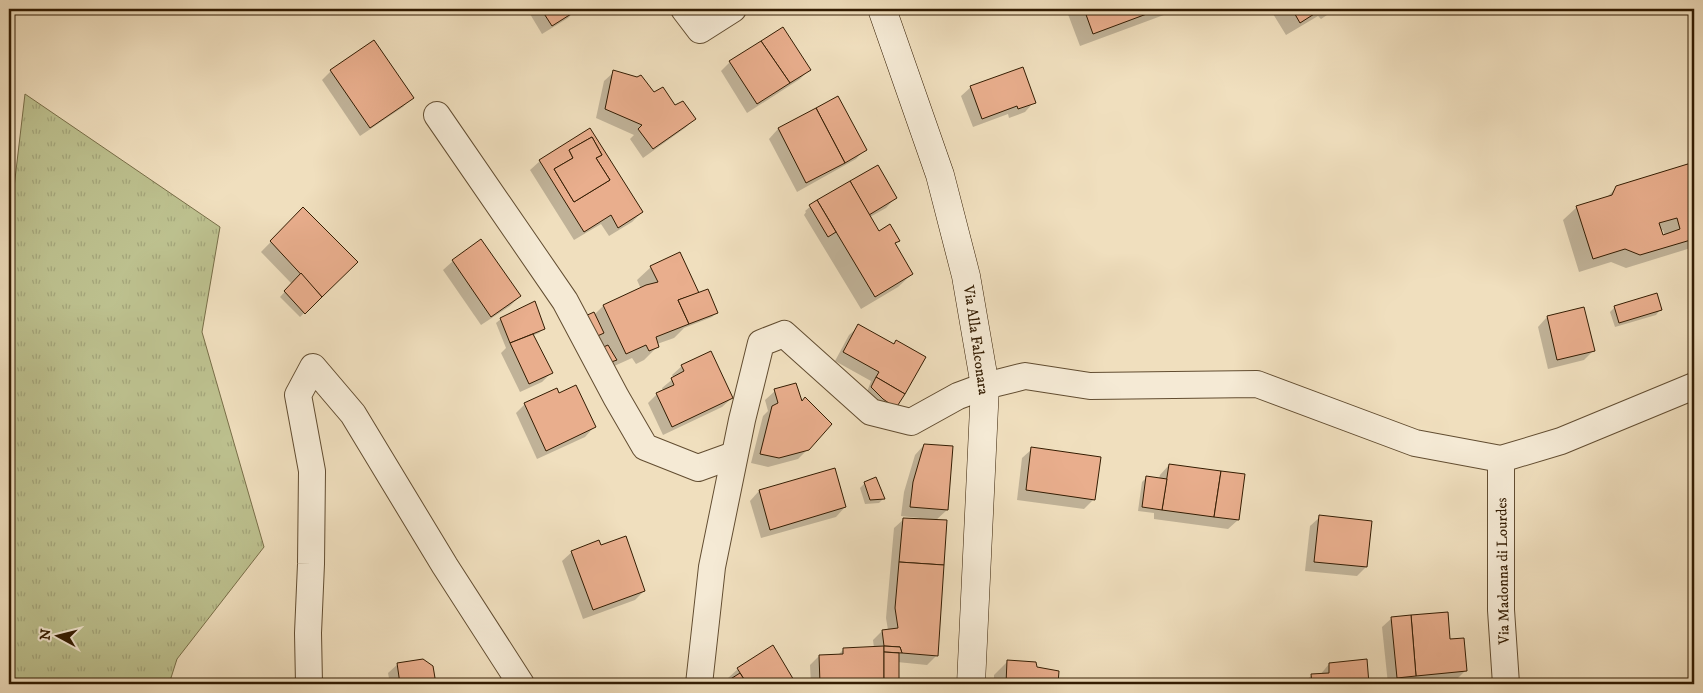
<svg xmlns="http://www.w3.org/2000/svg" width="1703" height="693" viewBox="0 0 1703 693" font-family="'IM FELL DW Pica',serif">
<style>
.grass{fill:url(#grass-tufts);stroke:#786e48}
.shadow{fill:#0003;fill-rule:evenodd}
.building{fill:#e9ae8d;stroke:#331c02;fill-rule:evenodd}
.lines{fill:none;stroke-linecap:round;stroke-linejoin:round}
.street-casing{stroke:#624d31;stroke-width:28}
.secondary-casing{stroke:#331c02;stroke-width:29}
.street{stroke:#f5ead5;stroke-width:26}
.secondary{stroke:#f5ead5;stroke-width:28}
.labels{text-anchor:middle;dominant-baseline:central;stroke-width:5;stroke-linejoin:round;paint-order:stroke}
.street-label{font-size:15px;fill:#331c02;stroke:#f5ead5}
</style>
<defs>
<pattern id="grass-tufts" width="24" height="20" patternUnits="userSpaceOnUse" patternTransform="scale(1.25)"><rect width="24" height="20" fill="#bdc18f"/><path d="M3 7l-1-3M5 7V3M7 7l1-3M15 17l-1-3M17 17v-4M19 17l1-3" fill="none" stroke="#a3a57a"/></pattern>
</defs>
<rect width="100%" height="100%" fill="#f0dfbe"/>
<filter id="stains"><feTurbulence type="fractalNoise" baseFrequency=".004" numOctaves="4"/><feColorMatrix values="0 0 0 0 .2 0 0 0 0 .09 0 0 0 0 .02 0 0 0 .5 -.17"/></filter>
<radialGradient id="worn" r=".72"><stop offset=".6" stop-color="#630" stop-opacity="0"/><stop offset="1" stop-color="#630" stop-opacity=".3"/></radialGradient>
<!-- grass -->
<path class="grass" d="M 25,94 L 220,227 L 202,332 L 264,547 L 177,659 L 169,684 L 9,684 L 9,230 Z"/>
<!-- shadow -->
<g class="shadow">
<path d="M 527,9 L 577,9 L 568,18 L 542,34 Z"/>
<path d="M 1066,9 L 1180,9 L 1080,46 Z"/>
<path d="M 1270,9 L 1336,9 L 1321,19 L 1318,16 L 1286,35 Z"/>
<path d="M 730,62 L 809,70 L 800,79 L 747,113 L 721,71 Z"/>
<path d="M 331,71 L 412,98 L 403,107 L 360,136 L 322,80 Z"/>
<path d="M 614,72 L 653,94 L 694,119 L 685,128 L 643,158 L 630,139 L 634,135 L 596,118 L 604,81 Z"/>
<path d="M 971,87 L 1034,102 L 1025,112 L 1009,118 L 1008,114 L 973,127 L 961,96 Z"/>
<path d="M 837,97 L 865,149 L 856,159 L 797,192 L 769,139 L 778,129 Z"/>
<path d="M 540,161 L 642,212 L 632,222 L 609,236 L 601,224 L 574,240 L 530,170 Z"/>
<path d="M 1691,164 L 1694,166 L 1694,247 L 1626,268 L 1611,262 L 1579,272 L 1563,220 L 1577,207 L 1606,198 L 1617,187 ZM 1663,230 L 1665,236 L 1662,237 L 1660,231 Z"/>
<path d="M 877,167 L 895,198 L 886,208 L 870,217 L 879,233 L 898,241 L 894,244 L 912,274 L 898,287 L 861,309 L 804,215 L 806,212 L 805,211 L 817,201 Z"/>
<path d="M 303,209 L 356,262 L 300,317 L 280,297 L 292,284 L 261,252 Z"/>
<path d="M 453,261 L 520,296 L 510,306 L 481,325 L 443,270 Z"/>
<path d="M 651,267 L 698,294 L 717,312 L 712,317 L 684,328 L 674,338 L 657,344 L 658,346 L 644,360 L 636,364 L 632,358 L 612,367 L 598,337 L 594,315 L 603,306 L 641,289 L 637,280 Z"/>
<path d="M 1615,307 L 1660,310 L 1656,315 L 1615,327 L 1610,312 Z"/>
<path d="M 1547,317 L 1594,350 L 1584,360 L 1548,369 L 1538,327 Z"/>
<path d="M 501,319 L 544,328 L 539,333 L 532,336 L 551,373 L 542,382 L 520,392 L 501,353 L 506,348 L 496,323 Z"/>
<path d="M 859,326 L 893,345 L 891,412 L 867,392 L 871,381 L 835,361 L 849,335 Z"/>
<path d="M 682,366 L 732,398 L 722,407 L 663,435 L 648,403 L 657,394 L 663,391 L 662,388 L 674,378 L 672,375 Z"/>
<path d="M 775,391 L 808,449 L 798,459 L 768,467 L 751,463 L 763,416 L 768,411 L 765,400 Z"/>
<path d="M 558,395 L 594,427 L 585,437 L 537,459 L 516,413 L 525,404 Z"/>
<path d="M 924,445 L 947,510 L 935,521 L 937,655 L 927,665 L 897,662 L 897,684 L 811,684 L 810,665 L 819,656 L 838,655 L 844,649 L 874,648 L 873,640 L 882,631 L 888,630 L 886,618 L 894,528 L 904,519 L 919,520 L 919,518 L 901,516 L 904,492 L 915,455 Z"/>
<path d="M 1032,449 L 1094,499 L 1084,509 L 1017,500 L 1022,458 Z"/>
<path d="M 1169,465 L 1238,520 L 1228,529 L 1154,519 L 1154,513 L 1138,511 L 1142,482 L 1147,477 L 1159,479 L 1160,475 Z"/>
<path d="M 834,469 L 845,507 L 836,517 L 761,538 L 750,501 L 759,491 Z"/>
<path d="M 865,483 L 883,499 L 879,503 L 865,504 L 860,488 Z"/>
<path d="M 1320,517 L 1366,567 L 1357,576 L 1305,571 L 1310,526 Z"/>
<path d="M 601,547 L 644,591 L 635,600 L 583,619 L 562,561 L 572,552 Z"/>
<path d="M 1392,618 L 1449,640 L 1465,671 L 1456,680 L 1412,684 L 1388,684 L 1382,627 Z"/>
<path d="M 1008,661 L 1035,669 L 1058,672 L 1057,684 L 994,684 L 994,675 Z"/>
<path d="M 1366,661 L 1368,684 L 1302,684 L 1311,676 L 1320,675 L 1329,664 Z"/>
<path d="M 398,664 L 432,667 L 434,684 L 390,684 L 388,673 Z"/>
<path d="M 738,669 L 794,682 L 791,684 L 726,684 L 730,680 L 728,678 Z"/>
</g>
<!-- building -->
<g class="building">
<path d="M 541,9 L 579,9 L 552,26 Z"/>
<path d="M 1084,9 L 1160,9 L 1093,34 Z"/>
<path d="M 1292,9 L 1322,9 L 1300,23 Z"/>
<path d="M 783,27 L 811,70 L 790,83 L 761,41 Z"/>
<path d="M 374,40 L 414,98 L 370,128 L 330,70 Z"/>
<path d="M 761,41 L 790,83 L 757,104 L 729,61 Z"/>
<path d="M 1023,67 L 1036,103 L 1018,109 L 1017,106 L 982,119 L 970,86 Z"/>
<path d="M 613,70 L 637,77 L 641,75 L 654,92 L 663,87 L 675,105 L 683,101 L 696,119 L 653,149 L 638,129 L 642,125 L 605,109 Z"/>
<path d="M 838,96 L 867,150 L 845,163 L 816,108 Z"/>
<path d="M 816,108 L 845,163 L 806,183 L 778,128 Z"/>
<path d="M 590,128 L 643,212 L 618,228 L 611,215 L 584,232 L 539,160 ZM 592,137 L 602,155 L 596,158 L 610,180 L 574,202 L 554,169 L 573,158 L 569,150 Z"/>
<path d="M 592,137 L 602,155 L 596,158 L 610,180 L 574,202 L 554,169 L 573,158 L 569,150 Z"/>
<path d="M 1691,163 L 1694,165 L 1694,239 L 1640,255 L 1625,249 L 1593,259 L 1576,206 L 1612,195 L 1616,186 ZM 1677,218 L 1680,229 L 1663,235 L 1659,223 Z"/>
<path d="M 878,165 L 897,198 L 869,215 L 850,181 Z"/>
<path d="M 850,181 L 879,231 L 890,224 L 900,241 L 895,243 L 913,274 L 875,297 L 817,200 Z"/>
<path d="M 817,200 L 836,232 L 828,237 L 809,205 Z"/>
<path d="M 303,207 L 358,262 L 322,297 L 270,241 Z"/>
<path d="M 481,239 L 521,296 L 491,317 L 452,260 Z"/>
<path d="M 680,252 L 699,293 L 678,300 L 689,324 L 656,337 L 659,347 L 649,351 L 646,345 L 626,354 L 603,305 L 646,285 L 658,282 L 650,266 Z"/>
<path d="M 301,273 L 322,297 L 305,314 L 284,291 Z"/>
<path d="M 708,289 L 718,313 L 689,324 L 678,300 Z"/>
<path d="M 1657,293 L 1662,310 L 1619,323 L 1614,306 Z"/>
<path d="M 535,301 L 545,329 L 510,343 L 500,318 Z"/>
<path d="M 1584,307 L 1595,351 L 1557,360 L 1547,316 Z"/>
<path d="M 594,312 L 604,333 L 591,339 L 581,318 Z"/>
<path d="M 858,324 L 894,344 L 896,340 L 926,357 L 905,394 L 876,377 L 879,372 L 843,352 Z"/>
<path d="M 533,334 L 553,373 L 529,384 L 510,343 Z"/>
<path d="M 608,345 L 617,360 L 600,366 L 592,352 Z"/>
<path d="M 711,351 L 733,398 L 672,427 L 656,393 L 674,385 L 671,378 L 684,371 L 681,365 Z"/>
<path d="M 876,377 L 905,394 L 896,408 L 883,399 L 871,387 Z"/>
<path d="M 796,383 L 802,401 L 805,397 L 832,424 L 809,450 L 779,458 L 760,454 L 772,406 L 778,403 L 774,389 Z"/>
<path d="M 576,385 L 596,427 L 546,451 L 524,403 L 557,388 L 559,393 Z"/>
<path d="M 924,444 L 953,446 L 948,510 L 910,507 L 913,482 Z"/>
<path d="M 1031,447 L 1101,457 L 1095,500 L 1026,490 Z"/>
<path d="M 1169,464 L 1221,471 L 1214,517 L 1162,510 Z"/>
<path d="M 835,468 L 846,507 L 770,530 L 759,490 Z"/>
<path d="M 1221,471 L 1245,474 L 1239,520 L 1214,517 Z"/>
<path d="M 1146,476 L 1167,479 L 1162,510 L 1142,507 Z"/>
<path d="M 876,477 L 885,499 L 870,500 L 864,482 Z"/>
<path d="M 1319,515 L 1372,521 L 1367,567 L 1314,562 Z"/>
<path d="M 903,518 L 947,520 L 944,565 L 899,562 Z"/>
<path d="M 626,536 L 645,591 L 593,610 L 571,551 L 599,540 L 601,545 Z"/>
<path d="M 899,562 L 944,565 L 938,656 L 902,653 L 900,647 L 884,646 L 882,630 L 898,628 L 895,608 Z"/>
<path d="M 1448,612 L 1450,639 L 1464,638 L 1467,671 L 1416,676 L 1411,615 Z"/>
<path d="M 1411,615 L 1416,676 L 1397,678 L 1391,617 Z"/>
<path d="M 773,645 L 795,682 L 791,684 L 747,684 L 737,668 Z"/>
<path d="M 884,646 L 884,684 L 820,684 L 819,655 L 843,654 L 843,648 Z"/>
<path d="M 884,646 L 900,647 L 902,653 L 884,652 Z"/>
<path d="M 884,652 L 899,653 L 899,684 L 884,684 Z"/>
<path d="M 423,659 L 433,666 L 436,684 L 400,684 L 397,663 Z"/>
<path d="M 1367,659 L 1369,684 L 1312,684 L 1311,674 L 1329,673 L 1329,663 Z"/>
<path d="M 1007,660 L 1036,662 L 1037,667 L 1059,671 L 1058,684 L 1006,684 Z"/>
<path d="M 740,673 L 747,684 L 731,684 L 729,680 Z"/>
</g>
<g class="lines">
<defs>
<g id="street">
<path d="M 684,9 L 700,30 L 733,9"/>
<path d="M 437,115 L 565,301 L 616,397 L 645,447 L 698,468 L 734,455"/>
<path d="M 1501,459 L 1501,610 L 1506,684"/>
<path d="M 309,684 L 308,633 L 311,564 L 312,471 L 298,395 L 313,367 L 353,414 L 445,566 L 521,684"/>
<path d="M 699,684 L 712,567 L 742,420 L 761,343 L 784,334 L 871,412 L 911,422 L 958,396 L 985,386 L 1025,376 L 1090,386 L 1257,384 L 1415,443 L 1501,459 L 1561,441 L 1694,386"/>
</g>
<path id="secondary" d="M 882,9 L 940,175 L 966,276 L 985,386 L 971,684"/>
</defs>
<!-- street casing -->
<use href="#street" class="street-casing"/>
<!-- secondary casing -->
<use href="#secondary" class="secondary-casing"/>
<!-- street -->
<use href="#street" class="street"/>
<!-- secondary -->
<use href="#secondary" class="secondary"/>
</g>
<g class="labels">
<!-- street labels -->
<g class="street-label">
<text transform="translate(976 340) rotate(82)">Via Alla Falconara</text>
<text transform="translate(1503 571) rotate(-91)">Via Madonna di Lourdes</text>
</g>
</g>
<!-- margin -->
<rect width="1703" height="693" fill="none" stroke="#f0dfbe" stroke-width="30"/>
<rect x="10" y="10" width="1683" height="673" fill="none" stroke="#331c02" stroke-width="2.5"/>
<rect x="15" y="15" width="1673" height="663" fill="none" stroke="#331c02"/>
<!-- north arrow -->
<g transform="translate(58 636) rotate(277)" stroke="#f5ead5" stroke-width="4" paint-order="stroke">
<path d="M0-4L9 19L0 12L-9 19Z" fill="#331c02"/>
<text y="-8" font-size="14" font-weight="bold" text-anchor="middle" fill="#331c02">N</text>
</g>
<rect width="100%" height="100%" filter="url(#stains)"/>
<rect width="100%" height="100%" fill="url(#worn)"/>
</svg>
